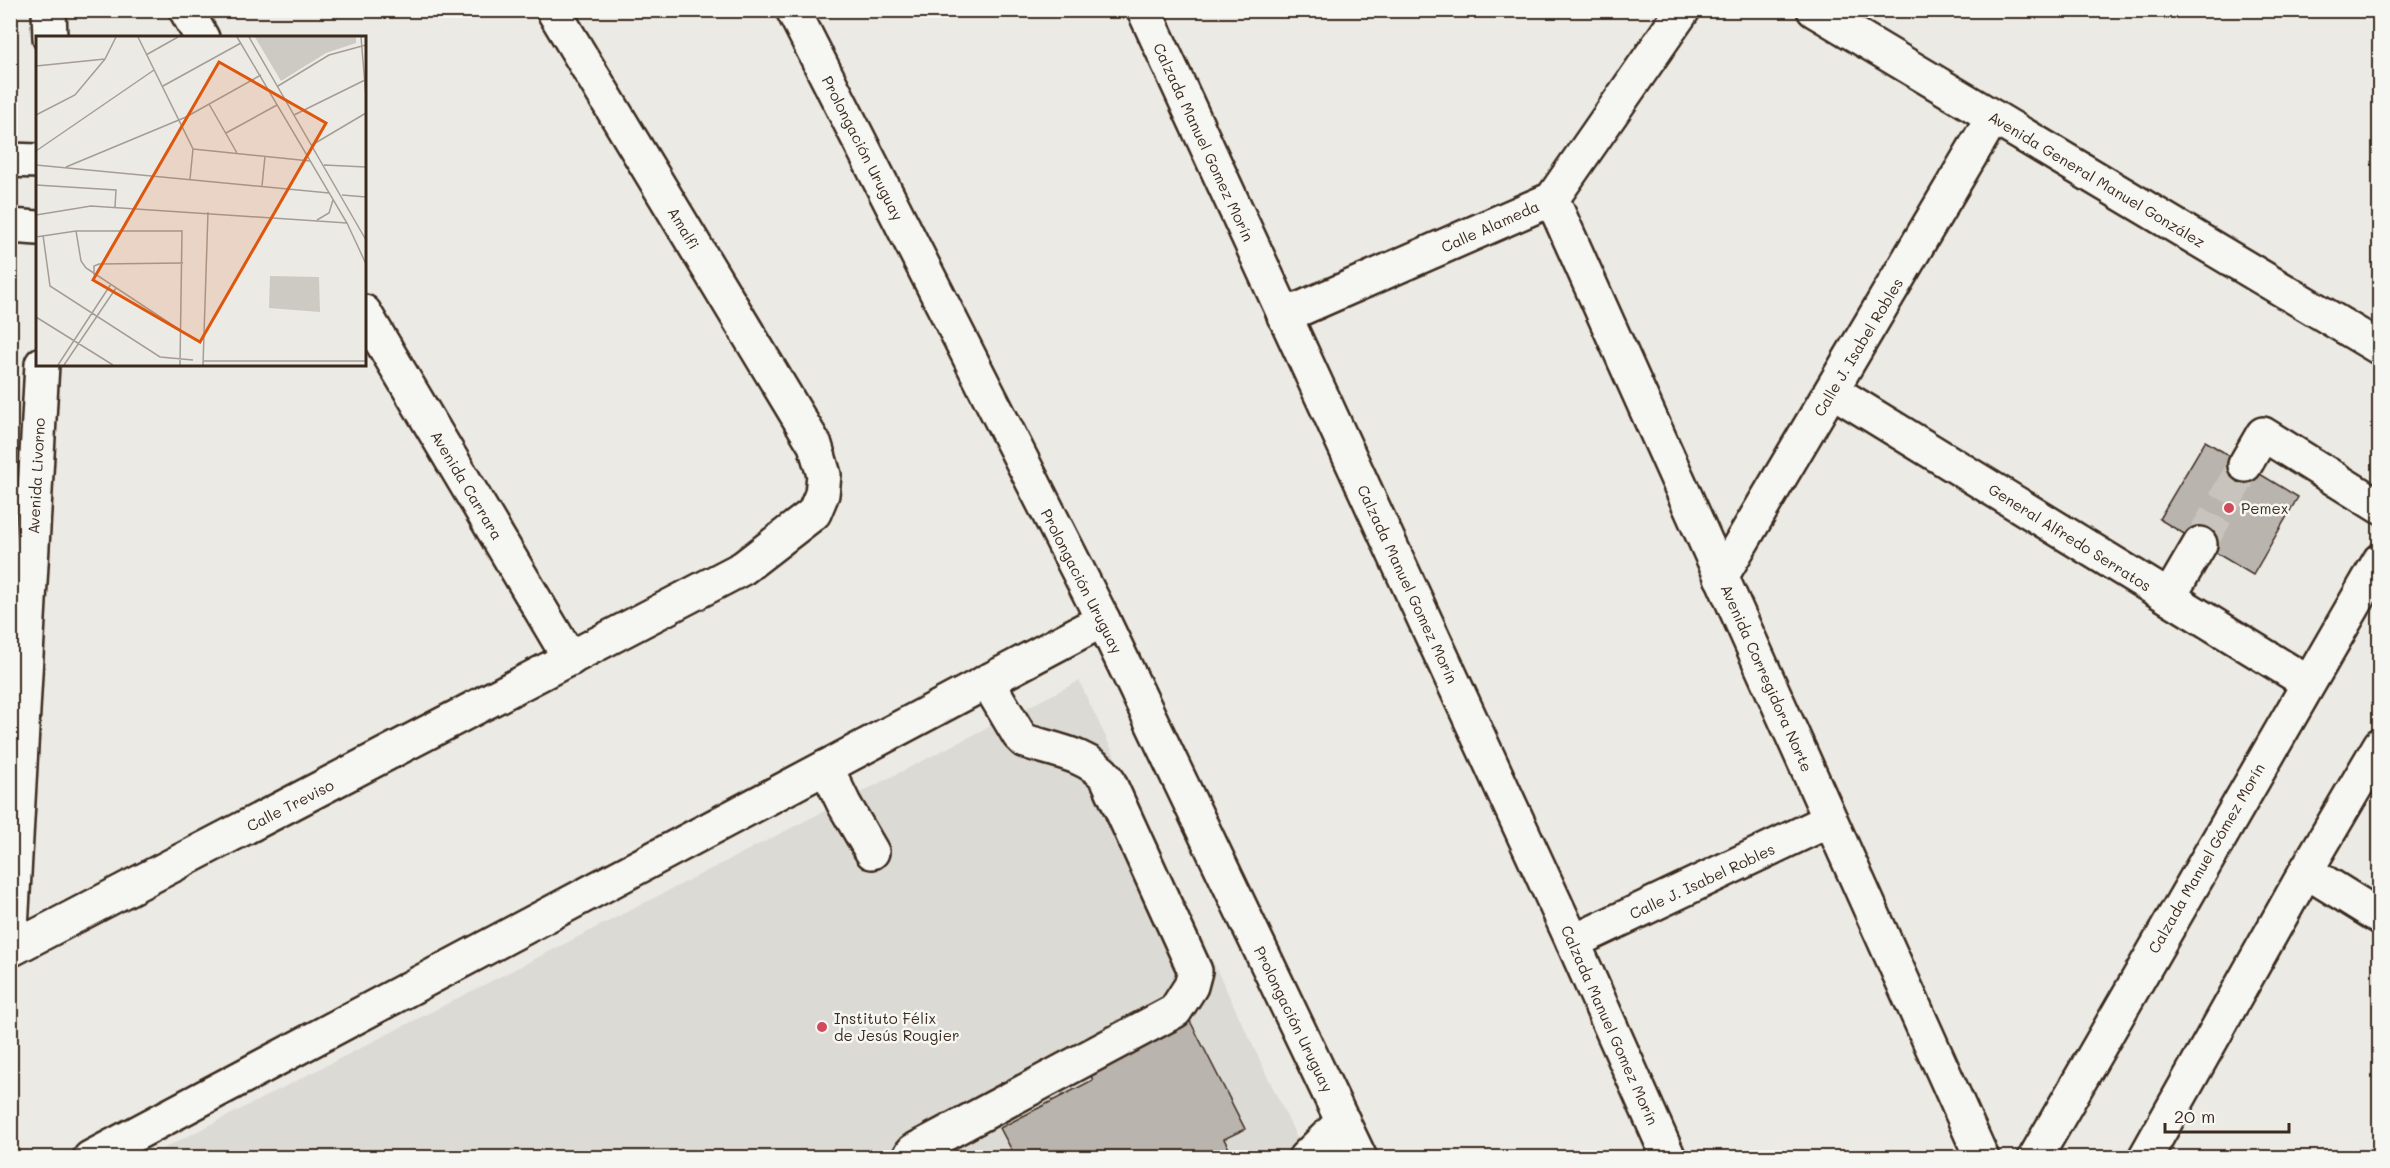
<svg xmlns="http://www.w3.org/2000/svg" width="2390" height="1168" viewBox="0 0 2390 1168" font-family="Mali,sans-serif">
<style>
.built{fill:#dcdad4}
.building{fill:#bab4ae;stroke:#3b2a1e;stroke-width:1.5}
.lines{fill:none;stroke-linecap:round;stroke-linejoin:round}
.minor-tunnel{stroke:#c8c4bd;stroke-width:33;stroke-dasharray:33 16;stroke-linecap:butt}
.minor-casing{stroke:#3b2a1e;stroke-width:38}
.major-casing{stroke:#3b2a1e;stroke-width:38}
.minor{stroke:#f6f6f2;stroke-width:33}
.major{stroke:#f6f6f2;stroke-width:33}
.poi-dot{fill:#d1495b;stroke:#f6f6f2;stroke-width:2}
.labels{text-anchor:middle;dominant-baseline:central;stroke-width:5;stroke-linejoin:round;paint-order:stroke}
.street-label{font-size:15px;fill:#3b2a1e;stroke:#f6f6f2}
.poi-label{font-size:15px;fill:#3b2a1e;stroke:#f6f6f2;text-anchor:start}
.inset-road{fill:none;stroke:#a59d95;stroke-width:1.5}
.view{fill:#df570d;fill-opacity:0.15;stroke:#df570d;stroke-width:3}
.inset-edge{fill:none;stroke:#3b2a1e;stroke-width:3}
</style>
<rect width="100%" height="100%" fill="#ebeae5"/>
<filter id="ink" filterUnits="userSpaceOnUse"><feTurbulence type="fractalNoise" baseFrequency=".0167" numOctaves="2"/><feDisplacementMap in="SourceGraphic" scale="12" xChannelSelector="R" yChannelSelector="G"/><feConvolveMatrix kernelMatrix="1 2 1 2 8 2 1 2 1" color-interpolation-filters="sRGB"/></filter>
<g filter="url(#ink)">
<!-- built -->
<path class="built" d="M 1079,681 L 1306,1157 L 145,1158 Z"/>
<!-- building -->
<g class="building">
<path d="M 2205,441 L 2298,497 L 2253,575 L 2159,519 Z"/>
<path d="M 1187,1015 L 1245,1129 L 1224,1139 L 1234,1158 L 1016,1158 L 1000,1128 L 1093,1080 L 1086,1067 Z"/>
</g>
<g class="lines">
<!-- minor-tunnel -->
<path class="minor-tunnel" d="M 2200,544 L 2245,465"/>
<defs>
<g id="minor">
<path d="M 49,10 L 50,38"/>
<path d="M 186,10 L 202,38"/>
<path d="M 793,10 L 1103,620 L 1360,1158"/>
<path d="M 1144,10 L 1573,942 L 1669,1158"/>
<path d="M 1814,10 L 2380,348"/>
<path d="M 10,160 L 38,161"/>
<path d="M 1552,199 L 1982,1158"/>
<path d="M 10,226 L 38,228"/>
<path d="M 364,312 L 570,659"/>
<path d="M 1284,316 L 1552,199 L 1683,10"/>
<path d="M 1833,391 L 2307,682"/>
<path d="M 2245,465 L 2263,434 L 2380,507"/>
<path d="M 1721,577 L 1993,117"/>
<path d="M 2169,597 L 2200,544"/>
<path d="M 826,767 L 844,804 L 872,852"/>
<path d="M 2306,871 L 2380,917"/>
<path d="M 1573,942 L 1830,820"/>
<path d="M 10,947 L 42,364"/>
<path d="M 10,950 L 743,568 L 814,513 L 822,494 L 824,475 L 815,445 L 553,10"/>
<path d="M 90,1158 L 1103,620"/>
<path d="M 909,1158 L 913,1151 L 1175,1011 L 1191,986 L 1195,971 L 1107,778 C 1089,755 1053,750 1025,741 L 1019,735 L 987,681"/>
<path d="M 1305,1158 L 1343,1121"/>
</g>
<g id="major">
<path d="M 2035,1158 L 2380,560"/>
<path d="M 2145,1158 L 2306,871 L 2380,745"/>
</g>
</defs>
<!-- minor casing -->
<use href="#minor" class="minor-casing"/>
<!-- major casing -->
<use href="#major" class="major-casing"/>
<!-- minor -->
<use href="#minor" class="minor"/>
<!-- major -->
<use href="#major" class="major"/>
</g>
</g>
<!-- markers -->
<g class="poi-dot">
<circle cx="2229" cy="508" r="6"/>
<circle cx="822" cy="1027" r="6"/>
</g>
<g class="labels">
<!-- street labels -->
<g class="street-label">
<text transform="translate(1204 142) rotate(65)">Calzada Manuel Gomez Morín</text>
<text transform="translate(863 148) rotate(63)">Prolongación Uruguay</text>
<text transform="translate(2097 179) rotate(31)">Avenida General Manuel González</text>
<text transform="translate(1490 226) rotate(-24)">Calle Alameda</text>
<text transform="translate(684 228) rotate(59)">Amalfi</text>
<text transform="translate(1858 347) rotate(-59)">Calle J. Isabel Robles</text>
<text transform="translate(36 476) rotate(-87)">Avenida Livorno</text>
<text transform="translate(467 485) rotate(59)">Avenida Carrara</text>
<text transform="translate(2070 537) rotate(32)">General Alfredo Serratos</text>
<text transform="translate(1082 581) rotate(63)">Prolongación Uruguay</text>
<text transform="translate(1408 584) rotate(65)">Calzada Manuel Gomez Morín</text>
<text transform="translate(1767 678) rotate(66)">Avenida Corregidora Norte</text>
<text transform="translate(290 805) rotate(-27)">Calle Treviso</text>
<text transform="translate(2206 858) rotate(-60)">Calzada Manuel Gómez Morín</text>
<text transform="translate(1702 881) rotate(-25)">Calle J. Isabel Robles</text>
<text transform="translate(1294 1019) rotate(64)">Prolongación Uruguay</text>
<text transform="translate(1610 1025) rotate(66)">Calzada Manuel Gomez Morín</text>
</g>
<!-- poi labels -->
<g class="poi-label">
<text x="2241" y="508">Pemex</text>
<text x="834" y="1018">Instituto Félix<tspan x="834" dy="17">de Jesús Rougier</tspan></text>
</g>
</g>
<!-- overview -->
<g transform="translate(36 36)">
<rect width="330" height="330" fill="#ebeae5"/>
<path d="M 219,1 L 320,1 L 320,7 L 290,17 L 245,45 ZM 234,240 L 283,241 L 284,276 L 233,272 Z" fill="#cdcac4"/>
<path class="inset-road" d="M 102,1 L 157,113 L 154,143M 201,1 L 311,187 L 330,228M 213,1 L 330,204M 325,1 L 330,61M 110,19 L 142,1M 0,30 L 69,23M 127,50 L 205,7M 242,50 L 293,19 L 330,9M 173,68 L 201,117M 0,79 L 39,59 L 69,23 L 80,1M 258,79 L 329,44M 190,97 L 241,69M 276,109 L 330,77M 157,113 L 274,125M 0,115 L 118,34M 0,129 L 293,157M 288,129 L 330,131M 30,131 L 150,81 L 225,39M 0,149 L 80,154 L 79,171M 226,150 L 229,120M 306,159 L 330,161M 0,179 L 55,170 L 311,187M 281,184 L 293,177 L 297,164M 40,195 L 45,225 L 50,232 L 144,294M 7,199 L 14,250 L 124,321 L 157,324M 0,201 L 40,195 L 146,195 L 144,329M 58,239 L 58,230 L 63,228 L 147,227M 0,281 L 77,329M 167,325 L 330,325M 22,329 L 75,248M 28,329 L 80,252M 167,329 L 172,176"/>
<path class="view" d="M 183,26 L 290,87 L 164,306 L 57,244 Z"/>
<rect width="330" height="330" class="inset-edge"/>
</g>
<!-- margin -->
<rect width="2390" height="1168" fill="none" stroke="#f6f6f2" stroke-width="36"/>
<rect x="18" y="18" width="2354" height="1132" fill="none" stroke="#3b2a1e" stroke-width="2" filter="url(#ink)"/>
<!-- scale -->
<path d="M2165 1123v9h124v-9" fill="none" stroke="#3b2a1e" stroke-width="3"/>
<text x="2174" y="1123" font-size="18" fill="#3b2a1e" stroke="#f6f6f2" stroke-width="4.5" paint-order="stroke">20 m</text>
</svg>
